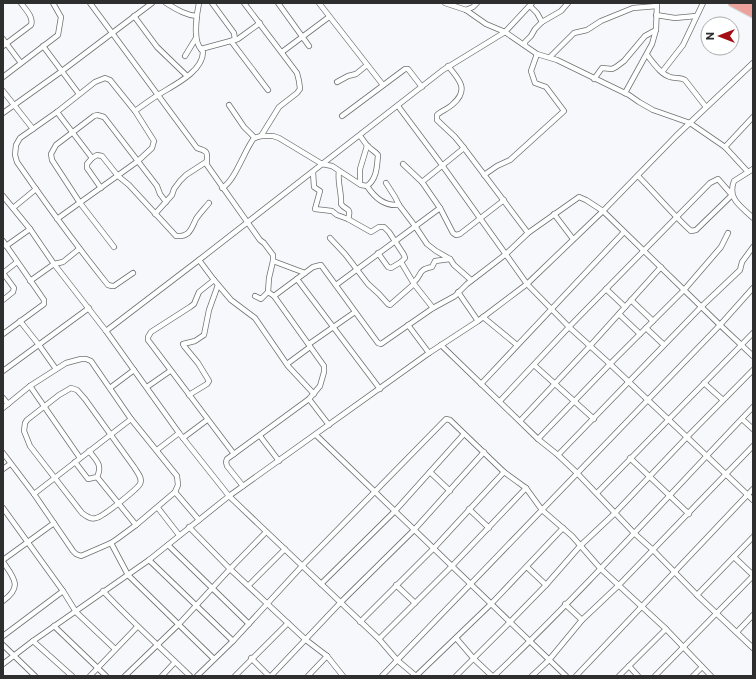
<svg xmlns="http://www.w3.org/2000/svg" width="756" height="679" viewBox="0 0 756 679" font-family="Commissioner,sans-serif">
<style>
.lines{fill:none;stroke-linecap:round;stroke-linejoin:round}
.minor-casing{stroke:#707173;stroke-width:6}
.highway-casing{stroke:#d5d5d5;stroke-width:9}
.minor{stroke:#fff;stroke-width:4.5}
.highway{stroke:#eda19d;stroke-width:7}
</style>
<rect width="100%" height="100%" fill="#f7f8fb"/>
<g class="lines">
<defs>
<g id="minor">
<path d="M 90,3 L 197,148 C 211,152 206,154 207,165 L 260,240 L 264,243 L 273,255 L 273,261 L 269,278 L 268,292"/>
<path d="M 166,3 C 176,9 185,15 197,16"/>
<path d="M 212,3 L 234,33 L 235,40"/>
<path d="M 278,3 L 309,46"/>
<path d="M 319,3 L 383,85"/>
<path d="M 445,3 L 466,10 L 486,24 L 505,32 L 537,54 L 557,60 L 629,95 L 639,102 L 653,110 L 690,123 L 725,147 L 748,172"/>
<path d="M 530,6 L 537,13 L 542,22"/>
<path d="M 466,10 L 473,7 L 477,3"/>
<path d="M 656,15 L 675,18 L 696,16"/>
<path d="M 134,16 L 157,47 L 187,76"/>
<path d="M 3,39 L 21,63"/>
<path d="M 231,41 L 268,90"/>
<path d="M 525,45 L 525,42 L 531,36 L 535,29 L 542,22 L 561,11 L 568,3"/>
<path d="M 3,46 L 31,25 C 34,17 25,9 21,3"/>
<path d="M 43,46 L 79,94"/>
<path d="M 201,49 L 238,39 L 260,23"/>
<path d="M 282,52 L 329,17"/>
<path d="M 647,55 C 653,62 660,74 670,77 C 675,79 680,77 685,80 L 706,107"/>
<path d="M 185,56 L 196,38"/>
<path d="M 550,57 L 574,33 L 587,30 L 601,21 L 633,8 L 657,6"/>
<path d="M 448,66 C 460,80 469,90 453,104 C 448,109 441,111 437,115 L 437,120 L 455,137 L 464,148 L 528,233"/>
<path d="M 662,72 L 683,45 L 703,3"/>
<path d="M 3,77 L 58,35 L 61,17 L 53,3"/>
<path d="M 594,79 L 602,68 L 612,69 L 616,67 L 624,61 L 645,36 L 656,30"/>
<path d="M 337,82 L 348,76 L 356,74 L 367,65"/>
<path d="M 3,91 L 33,129"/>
<path d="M 625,93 L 652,44 L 656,30 L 657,4"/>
<path d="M 229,105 L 244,127 L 255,138"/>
<path d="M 398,106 L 442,165 L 527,284 L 569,327 L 610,364 L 753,500"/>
<path d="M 135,111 C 142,106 150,100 158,95 C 172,86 203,72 203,52 C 201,49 199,47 198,44 C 194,34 197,13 199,3"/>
<path d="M 57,112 L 92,158 L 97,155 L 102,156 L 118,176 L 129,185 L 176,236 C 190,237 191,229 196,219 C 200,213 205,208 209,203"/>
<path d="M 3,113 L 62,71 L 152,3"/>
<path d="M 342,116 L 405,69 L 408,69 L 422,87"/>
<path d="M 261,136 L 273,136 L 279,138 L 322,164 L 332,166 L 361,185 L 367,186 C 377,179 377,166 378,155 C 375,151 371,150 368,146 C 365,144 363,139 360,136"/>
<path d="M 725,147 L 753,117"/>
<path d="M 464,148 L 422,182 L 440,208 L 453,233 L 456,235 L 460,234 L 504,200"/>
<path d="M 92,158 L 87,164 L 87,168 L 101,188"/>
<path d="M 403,164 L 422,182"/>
<path d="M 753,169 L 734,181 C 727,199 741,206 753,218"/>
<path d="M 339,171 C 337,182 342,193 341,204 C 346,211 352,207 348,219"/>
<path d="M 313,172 L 314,187 L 320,191 L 315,209 L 332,211 L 337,215 L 348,219 L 371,232 L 379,227 L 384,227 L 389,232 L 404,255 L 405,258 L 401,262"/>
<path d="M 484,175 L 497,166 L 510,160 L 564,111 L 546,87 L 535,83 L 531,71 L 537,54"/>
<path d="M 638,176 C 656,194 672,214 691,231 L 696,230 L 732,195"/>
<path d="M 386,183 L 395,197 L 399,205 L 415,226 L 427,244 L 436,251 L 450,259 L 454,265 L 471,280"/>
<path d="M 360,184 L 360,169 L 367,146"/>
<path d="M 367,186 C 375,198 384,206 399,205"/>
<path d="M 222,188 C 235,181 244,151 254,138 L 261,136 L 279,107 L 297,93 L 300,89 L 299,81 L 297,73 L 244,3"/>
<path d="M 3,196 L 30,229 L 54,264 L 106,331 L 179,433 L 229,496 L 379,639 L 397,660 L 416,676"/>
<path d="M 13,208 L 36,189"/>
<path d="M 155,214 L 172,195 L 174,189 L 180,181 L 186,175 L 206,162"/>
<path d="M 554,214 L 573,239"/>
<path d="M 57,219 L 138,161 L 152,148 L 154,141 L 135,111 L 110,80 L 105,78 L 95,82 L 57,112 L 20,138 L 16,145 L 15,155 L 17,162 C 46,204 76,245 108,285 L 112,286 L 114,286 L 133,273"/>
<path d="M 330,238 L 345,254 L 368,284 L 379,294 L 388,304 L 390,305 L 414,284"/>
<path d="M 3,241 L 44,300 L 44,304 L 3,334"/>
<path d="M 6,246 L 30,229"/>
<path d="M 114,247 L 80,203 L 52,160 L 51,154 L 56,145 L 94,116 L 97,115 L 104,117 L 157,186 L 160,194 L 166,202"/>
<path d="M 378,253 L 388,267 L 391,268 L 401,262 L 414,284 L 433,308"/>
<path d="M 199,260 L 214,280 L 231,300 L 255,318 L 288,366 L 314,394"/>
<path d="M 273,261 L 305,273"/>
<path d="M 297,279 L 380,389"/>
<path d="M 214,280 L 199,292 L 194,304 L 190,307 L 151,332 L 148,337 L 148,340 L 234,454"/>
<path d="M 30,281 L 54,264 L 63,262 L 79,249"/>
<path d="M 414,282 C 423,274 417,270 432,267 L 435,261 L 450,259"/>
<path d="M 336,285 L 440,208"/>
<path d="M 606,289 L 625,307"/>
<path d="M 458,292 L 478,321"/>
<path d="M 274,296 L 313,267 L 321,265 L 378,343 L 381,344 L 433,308 L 455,296 L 467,284 L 506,254 L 528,233 L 579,197 L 586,200 L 603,211 L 720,325 L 753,356"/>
<path d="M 3,300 L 13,292 L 14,288 L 3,273 L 17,262"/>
<path d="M 631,300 L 653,321"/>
<path d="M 619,314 L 640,334"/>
<path d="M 483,317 L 517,345"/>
<path d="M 20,321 L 39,345 L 56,369"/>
<path d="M 408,325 L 429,353"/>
<path d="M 646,328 L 664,345"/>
<path d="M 106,331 L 199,260 L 443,70 L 505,32 L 532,3"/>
<path d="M 309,344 L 355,312"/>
<path d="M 441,345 L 538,439 L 558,455 L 577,473 L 634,533 L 653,550 L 697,595 L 753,648"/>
<path d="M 287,364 L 310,347"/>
<path d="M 534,365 L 594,419"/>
<path d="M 3,371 L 89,308"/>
<path d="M 704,383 L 723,400"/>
<path d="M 481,384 L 624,232"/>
<path d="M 30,386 L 80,458"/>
<path d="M 147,387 L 170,371"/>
<path d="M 71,388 L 77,390 L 85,399 L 134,467 C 137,472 143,478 140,484 C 137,489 103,517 96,518 C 91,520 86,516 82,513 L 30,446 L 24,431 L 25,423 L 27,420 L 59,395 Z"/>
<path d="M 110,388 L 134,370"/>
<path d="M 189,395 L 207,384 L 209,381 L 198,363 L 184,346 L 183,344 L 195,341 L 204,335 L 209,310 L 218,285"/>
<path d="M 3,398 L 8,404"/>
<path d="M 309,399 L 329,425"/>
<path d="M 500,401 L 569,327 L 710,183 L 718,179 L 732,195"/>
<path d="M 3,408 L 30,386 L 66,363 L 81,359 L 86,359 L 91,361 L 131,419 L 177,476 L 178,485 L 175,492 L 136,525 L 117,539 L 111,543 L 81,556 L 76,554 L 73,551 L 34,494 L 3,453"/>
<path d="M 742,419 L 753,429"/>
<path d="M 520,421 L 590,346 L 661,267"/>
<path d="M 316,435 L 566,676"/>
<path d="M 260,436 L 279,461"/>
<path d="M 183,438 L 207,420"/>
<path d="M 538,439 L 610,364 L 684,290 L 721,247 L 728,233"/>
<path d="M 157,450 L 179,433"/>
<path d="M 558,455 L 701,307 L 740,270 L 742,262 L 753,247"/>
<path d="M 630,458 L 689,514"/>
<path d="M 75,462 L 88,479 L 97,477 C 103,465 96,460 89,451"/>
<path d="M 3,469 L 10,464"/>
<path d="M 430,472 L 450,491"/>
<path d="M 97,477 L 136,525"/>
<path d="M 243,486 L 227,466 L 226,462 L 227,459 L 309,399 L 320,386 L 324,372 L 324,366 L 274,296 L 268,292 L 261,299 L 255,296"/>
<path d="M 175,492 L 199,520"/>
<path d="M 597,493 L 753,333"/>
<path d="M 34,494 L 131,419"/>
<path d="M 3,508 L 63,591 L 76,612 L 115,649"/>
<path d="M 158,508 L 179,535"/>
<path d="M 469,509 L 489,528"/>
<path d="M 189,527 L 230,569 L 306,640 L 327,656 L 343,676"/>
<path d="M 111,543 L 128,575 L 214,659"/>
<path d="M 168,545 L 249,624"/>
<path d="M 734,557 L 753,575"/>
<path d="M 3,560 L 54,523"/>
<path d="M 149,560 L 233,641"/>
<path d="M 3,562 C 14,578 23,587 3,601"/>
<path d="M 527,567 L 546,585"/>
<path d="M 321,584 L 395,511 L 464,434"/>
<path d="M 249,585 L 285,549"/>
<path d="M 396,585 L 415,603"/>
<path d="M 103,591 C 131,621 161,648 190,676"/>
<path d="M 697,595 L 753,537"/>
<path d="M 565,604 L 582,620"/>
<path d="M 360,622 L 434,548 L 504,472"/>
<path d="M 54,626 L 106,676"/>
<path d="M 737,632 L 753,615"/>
<path d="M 3,636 L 63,591"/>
<path d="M 456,638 L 474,659 L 492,676"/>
<path d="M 379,639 L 452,566 L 526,488"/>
<path d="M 33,641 L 72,676"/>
<path d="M 3,645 L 35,676"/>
<path d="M 251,658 L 269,676"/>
<path d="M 3,664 L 33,641 L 149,560 L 229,496 L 429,353 L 478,321 L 527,284 L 603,211 L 676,136 L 753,63"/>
<path d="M 629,666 L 638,676"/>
<path d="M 90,676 L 137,627"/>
<path d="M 125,676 L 179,624 L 230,569 L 266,532"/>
<path d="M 162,676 L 175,662"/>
<path d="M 197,676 L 233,641 L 302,566 L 446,419 L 450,420 L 504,472 L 526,488 L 542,510 L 572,536 L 600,568 L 666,629 L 711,676"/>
<path d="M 235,676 L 288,623"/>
<path d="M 271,676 L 340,603 L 414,530 L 484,452"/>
<path d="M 308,676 L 327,656"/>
<path d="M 382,676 L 720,325 L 753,288"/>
<path d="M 416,676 L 491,604 L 563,528"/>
<path d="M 456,676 L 510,622 L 546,585 L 580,546 L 614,514 L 687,437 L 753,370"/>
<path d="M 494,676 C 584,590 667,497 753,407"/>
<path d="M 532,676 L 549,660 L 582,620 L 619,585 L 753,446"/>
<path d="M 576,676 L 753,489"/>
<path d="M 619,676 L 666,629"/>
<path d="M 655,676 L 753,576"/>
<path d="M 693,676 L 702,667"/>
</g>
<g id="highway">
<path d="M 732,3 L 753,14"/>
<path d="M 743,3 L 753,8"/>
</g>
</defs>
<!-- minor casing -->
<use href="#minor" class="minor-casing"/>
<!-- highway casing -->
<use href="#highway" class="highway-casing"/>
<!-- minor -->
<use href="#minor" class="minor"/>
<!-- highway -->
<use href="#highway" class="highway"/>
</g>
<!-- border -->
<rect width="756" height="679" fill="none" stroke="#2e2e2f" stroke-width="8"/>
<!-- north arrow -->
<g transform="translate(720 36) rotate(270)"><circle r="19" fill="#ffffff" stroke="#ababac"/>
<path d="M0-3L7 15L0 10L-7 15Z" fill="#a40d12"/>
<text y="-6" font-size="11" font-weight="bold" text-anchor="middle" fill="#2e2e2f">N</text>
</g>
</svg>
